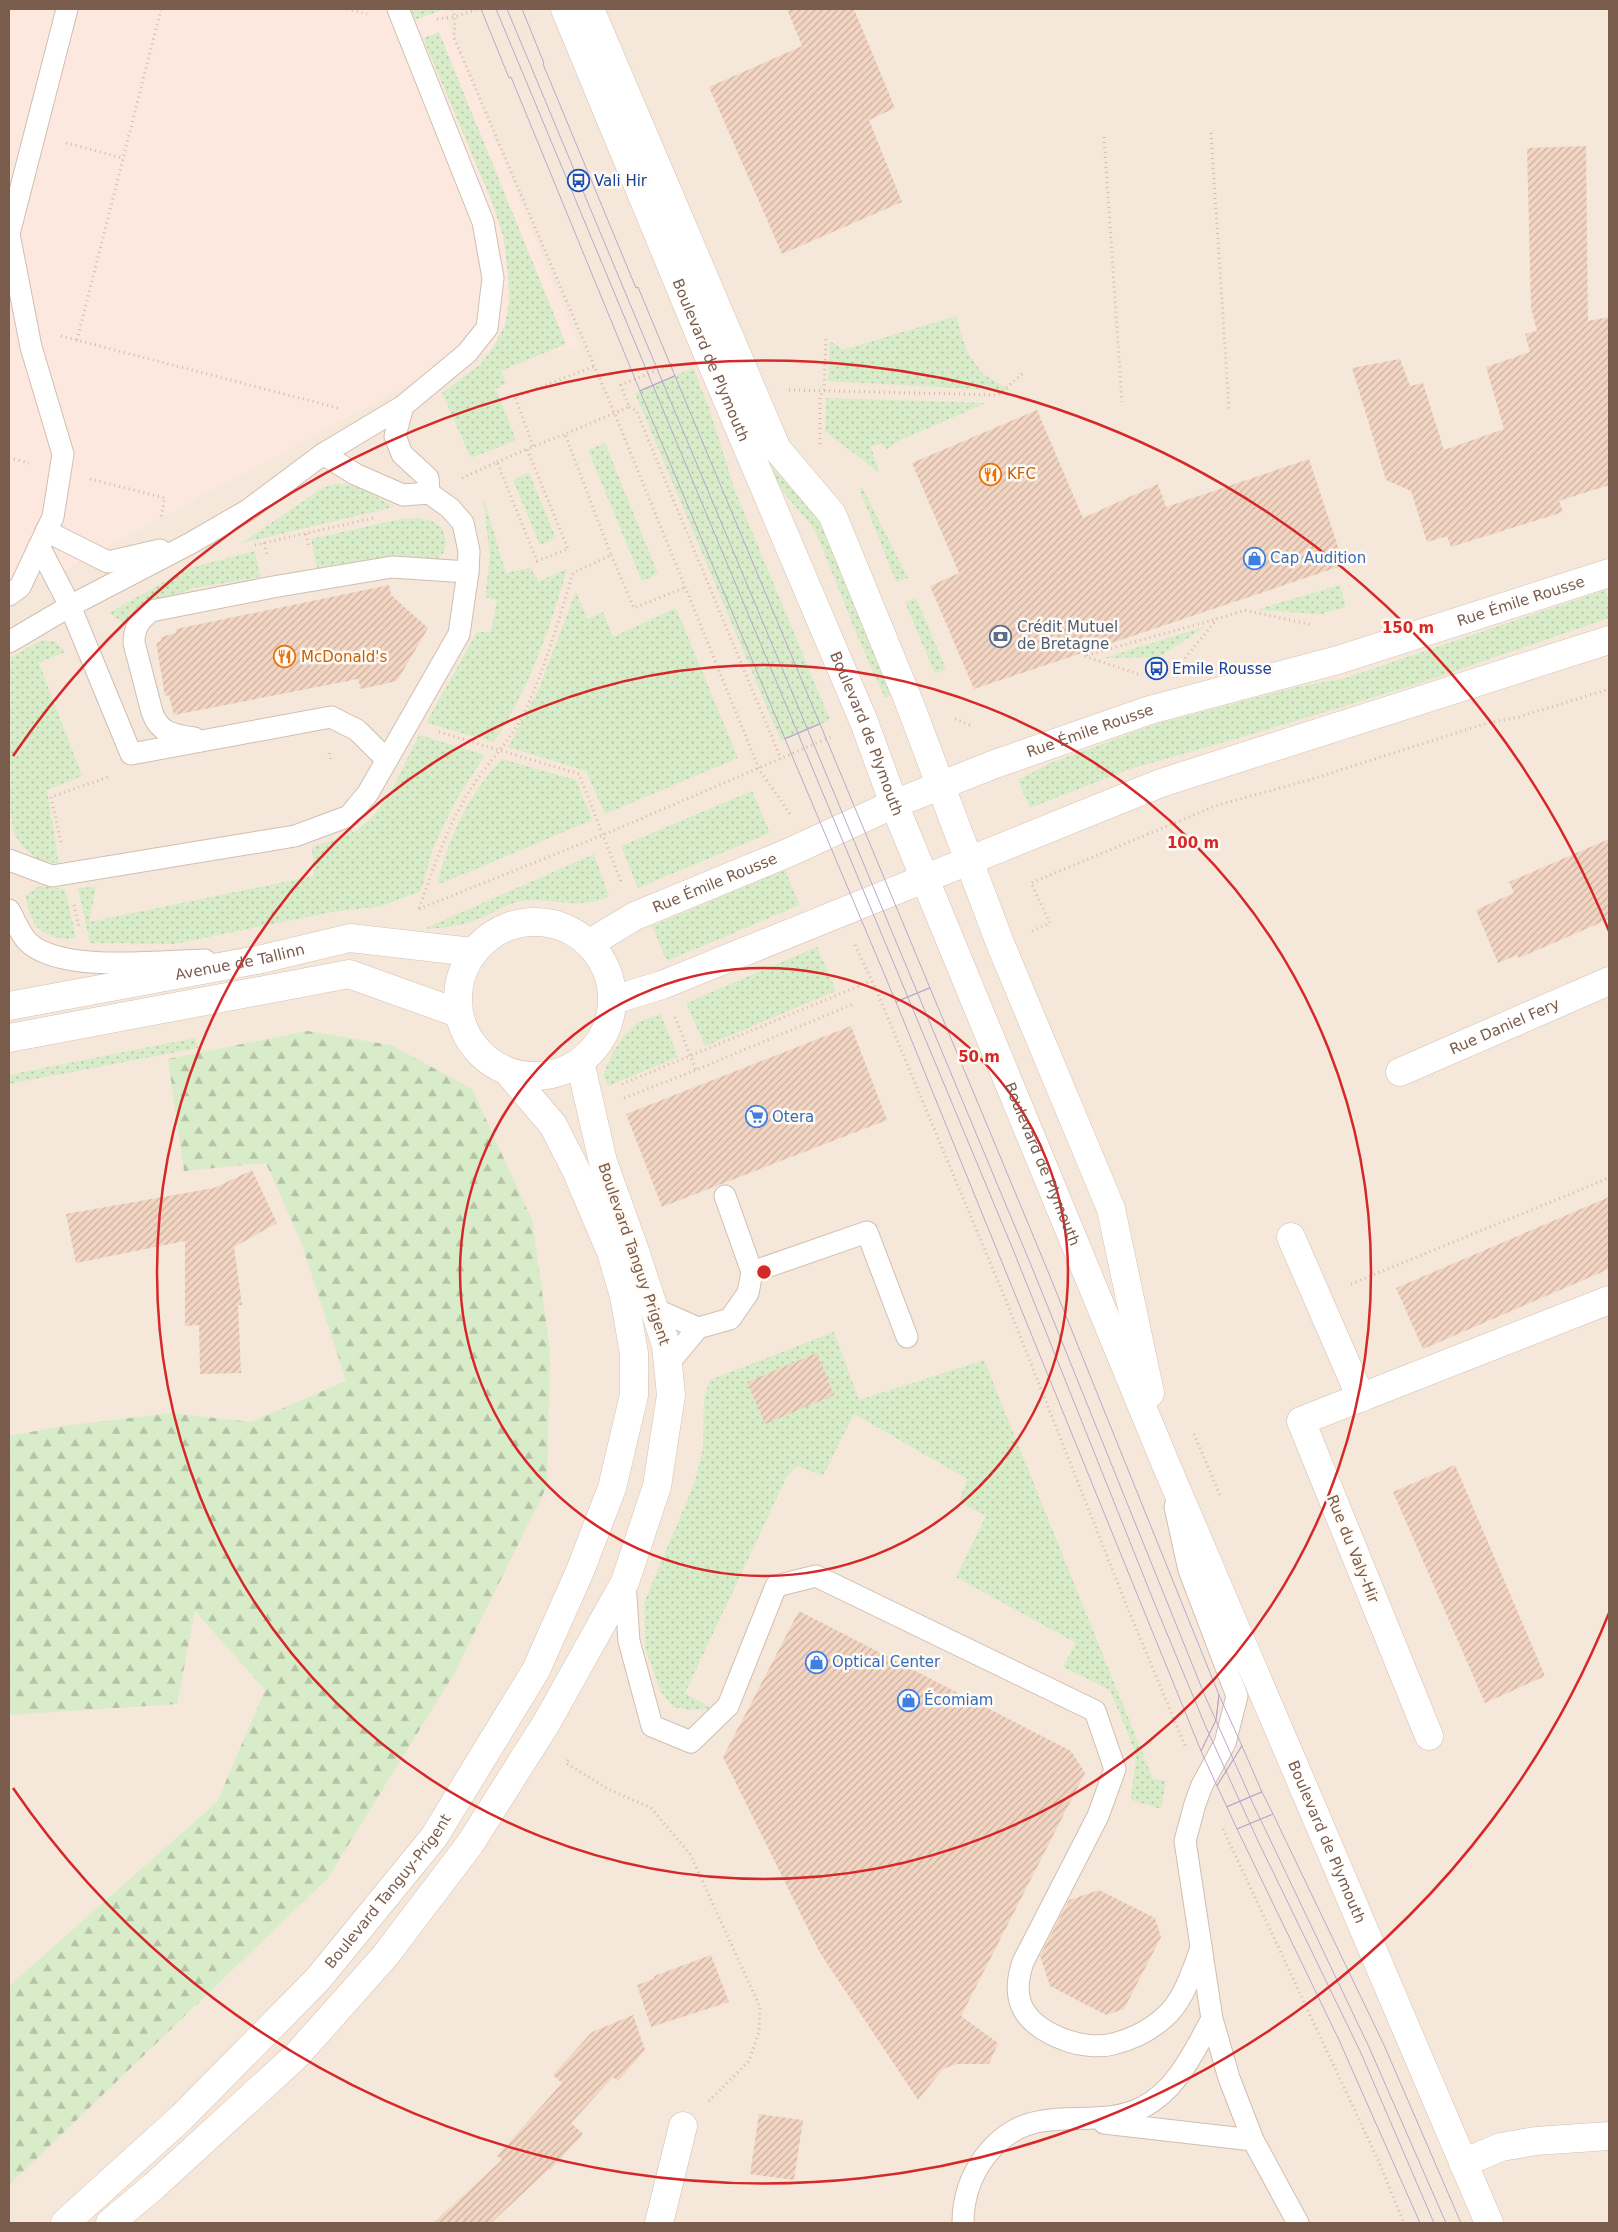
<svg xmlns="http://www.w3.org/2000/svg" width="1618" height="2232" viewBox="0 0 1618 2232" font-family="'DejaVu Sans',sans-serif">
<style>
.residential{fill:#f5e8da}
.commercial{fill:#fde8e0}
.green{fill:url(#green-dots)}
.forest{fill:url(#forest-firs)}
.building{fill:url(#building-hatch)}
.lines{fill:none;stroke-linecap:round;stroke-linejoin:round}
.lane-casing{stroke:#d1beb0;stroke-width:23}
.street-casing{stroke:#d1beb0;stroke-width:29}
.secondary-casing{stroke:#d6c0b0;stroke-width:29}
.path{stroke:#d9b8a5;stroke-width:3;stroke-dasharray:1 4;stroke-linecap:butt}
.lane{stroke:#fff;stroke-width:21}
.street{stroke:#fff;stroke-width:28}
.secondary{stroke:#fff;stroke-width:28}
.tram{stroke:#b9a8c9;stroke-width:1}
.ring{fill:none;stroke:#d62828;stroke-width:2.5}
.labels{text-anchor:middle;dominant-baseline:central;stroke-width:5;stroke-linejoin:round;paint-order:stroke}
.transit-label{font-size:15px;fill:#164399;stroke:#fffaf3;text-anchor:start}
.street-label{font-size:15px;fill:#7a5c4d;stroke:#fffaf3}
.food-label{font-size:15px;fill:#c56008;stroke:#fffaf3;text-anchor:start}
.shop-label{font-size:15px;fill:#366cbe;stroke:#fffaf3;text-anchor:start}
.service-label{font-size:15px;fill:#4e5e75;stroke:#fffaf3;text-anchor:start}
.centre{fill:#d62828;stroke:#fffaf3;stroke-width:2.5}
.ring-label{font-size:15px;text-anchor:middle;font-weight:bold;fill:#d62828;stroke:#fffaf3;stroke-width:5;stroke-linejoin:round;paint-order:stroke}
</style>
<defs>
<pattern id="green-dots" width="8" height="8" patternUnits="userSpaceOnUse" patternTransform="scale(1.25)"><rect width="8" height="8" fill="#d8ecc9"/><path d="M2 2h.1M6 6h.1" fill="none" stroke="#b4c2a5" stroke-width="1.8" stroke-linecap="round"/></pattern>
<pattern id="forest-firs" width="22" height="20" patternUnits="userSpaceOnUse" patternTransform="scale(1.25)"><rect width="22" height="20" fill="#d8ecc9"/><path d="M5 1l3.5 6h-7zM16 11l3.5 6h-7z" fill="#b4c2a5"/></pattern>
<pattern id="building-hatch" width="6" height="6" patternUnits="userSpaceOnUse" patternTransform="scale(1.25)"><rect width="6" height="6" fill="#f3d5c3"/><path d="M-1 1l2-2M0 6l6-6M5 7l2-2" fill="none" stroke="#cab0a1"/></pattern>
</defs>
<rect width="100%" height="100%" fill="#fdf6ec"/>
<!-- residential -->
<rect class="residential" x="9" y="9" width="1600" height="2214"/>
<!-- commercial -->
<path class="commercial" d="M 9,9 L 442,9 L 580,350 L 467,353 L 63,571 L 9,589 Z"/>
<!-- green -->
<g class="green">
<path d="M 411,9 L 441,9 L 442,10 L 415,20 Z"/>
<path d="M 439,32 L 566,344 L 501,371 L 506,383 L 496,389 L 516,440 L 471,458 L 442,393 L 481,364 L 494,346 L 505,324 L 509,302 L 508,274 L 503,236 L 492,202 L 423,38 Z"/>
<path d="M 956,316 L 967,352 L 983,374 L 1011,391 L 828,381 L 830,341 L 843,350 Z"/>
<path d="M 693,368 L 709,408 L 734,488 L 830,720 L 781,741 L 635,393 Z"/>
<path d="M 826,398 L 986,403 L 896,442 L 887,450 L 882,443 L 871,447 L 879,473 L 825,431 Z"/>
<path d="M 605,443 L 658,574 L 642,581 L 588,450 Z"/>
<path d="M 764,451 L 822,522 L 892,694 L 885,698 L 859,640 L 818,537 L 811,525 L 763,468 Z"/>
<path d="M 529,473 L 556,538 L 540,545 L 513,480 Z"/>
<path d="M 338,484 C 361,485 375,496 394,507 L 242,543 L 324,487 Z"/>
<path d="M 859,488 L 863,489 L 908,578 L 896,582 Z"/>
<path d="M 483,496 L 506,573 L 530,568 L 539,581 L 567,569 C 549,631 530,687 494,742 L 426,723 L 477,632 L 491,632 L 497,600 L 485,597 L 490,557 Z"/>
<path d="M 419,518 L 432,521 L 442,528 L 446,542 L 444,552 L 437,559 L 358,561 L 317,568 L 311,539 L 401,519 Z"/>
<path d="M 255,551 L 260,577 L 194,588 L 132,611 L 124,623 L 109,613 L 187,569 Z"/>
<path d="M 1340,585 L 1346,607 L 1321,614 L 1256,610 Z"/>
<path d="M 1605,590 L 1609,602 L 1609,618 L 1417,684 L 1239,738 L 1130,769 L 1030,808 L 1018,780 L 1051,763 L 1156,724 L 1297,687 L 1346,678 Z"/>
<path d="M 576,591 L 587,619 L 603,612 L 613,637 L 676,608 L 738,758 L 605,814 L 586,771 L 508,747 L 538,691 Z"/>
<path d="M 916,598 L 946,669 L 935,674 L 905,602 Z"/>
<path d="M 1206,626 L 1159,657 L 1104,658 Z"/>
<path d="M 42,640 L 56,642 L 65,652 L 39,663 L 82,776 L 47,790 L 59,864 L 37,859 L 22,846 L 14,833 L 9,805 L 9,658 Z"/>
<path d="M 419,735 L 485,755 L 455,802 L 433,848 L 421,891 L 382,906 L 332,912 L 174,944 L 90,943 L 78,888 L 96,887 L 89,922 L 314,876 L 312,847 C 329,841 349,837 362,826 C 390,804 403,765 419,735 Z"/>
<path d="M 502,759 L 576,780 L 592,820 L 437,885 C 449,837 467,796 502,759 Z"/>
<path d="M 752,791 L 770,833 L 638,888 L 621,846 Z"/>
<path d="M 594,854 L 609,896 C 578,911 555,897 523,901 C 503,904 494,913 476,920 C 461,926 443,928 427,929 L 428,927 Z"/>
<path d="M 785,870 L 800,905 L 667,961 L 652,926 Z"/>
<path d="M 40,886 L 65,889 L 76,938 C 61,941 38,935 32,919 C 29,912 27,903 25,896 Z"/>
<path d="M 817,947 L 836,991 L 705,1046 L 686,1003 Z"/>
<path d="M 661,1014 L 678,1057 L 608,1086 L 603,1076 C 609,1058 620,1037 635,1025 C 641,1020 653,1017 661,1014 Z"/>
<path d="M 195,1038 L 198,1048 L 9,1084 L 9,1075 Z"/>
<path d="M 834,1332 L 859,1400 L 984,1360 L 1153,1779 L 1166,1781 L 1161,1809 L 1131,1800 L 1136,1754 L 1110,1690 L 1063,1667 L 1076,1643 L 956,1577 L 986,1516 L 959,1502 L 967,1479 L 854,1414 L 823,1476 L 798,1466 L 787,1476 L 685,1693 L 712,1709 L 691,1710 L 673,1707 L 661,1692 L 645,1648 L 644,1603 L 694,1484 L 703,1448 L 704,1398 L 710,1380 Z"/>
</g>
<!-- forest -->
<path class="forest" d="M 307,1031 L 391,1045 L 472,1089 L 532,1220 L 550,1349 L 547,1486 L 454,1674 L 327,1879 L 9,2185 L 9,1986 L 217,1802 L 265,1690 L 195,1611 L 177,1704 L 9,1715 L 9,1436 L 63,1426 L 171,1413 L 251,1422 L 346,1381 L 301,1242 L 266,1163 L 184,1171 L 168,1059 Z"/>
<!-- building -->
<g class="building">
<path d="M 787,9 L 854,9 L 895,108 L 869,120 L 902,202 L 782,254 L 709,87 L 802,46 Z"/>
<path d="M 1586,146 L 1588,321 L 1609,317 L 1609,485 L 1559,501 L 1563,512 L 1451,547 L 1447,536 L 1427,542 L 1411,491 L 1386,480 L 1352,368 L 1400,359 L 1410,386 L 1423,383 L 1444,450 L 1504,429 L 1486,367 L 1530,352 L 1525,334 L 1537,331 L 1531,308 L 1527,148 Z"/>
<path d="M 1037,410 L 1083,518 L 1158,484 L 1166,507 L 1309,459 L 1344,565 L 974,689 L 930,586 L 959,573 L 912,463 Z"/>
<path d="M 389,585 L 391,595 L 428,628 L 397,681 L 361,689 L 358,679 L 174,715 L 169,695 L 165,696 L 156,643 L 161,641 L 161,637 L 176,633 L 176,629 Z"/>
<path d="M 1609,839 L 1609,919 L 1519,958 L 1517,955 L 1498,963 L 1476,910 L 1514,893 L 1509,882 Z"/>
<path d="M 851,1026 L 887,1120 L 662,1207 L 626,1114 Z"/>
<path d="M 252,1170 L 277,1223 L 234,1247 L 242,1305 L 238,1305 L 241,1373 L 200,1374 L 199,1325 L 185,1326 L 185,1241 L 76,1263 L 66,1214 L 214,1188 Z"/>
<path d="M 1609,1197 L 1609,1269 L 1423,1349 L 1396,1288 Z"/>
<path d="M 817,1353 L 834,1395 L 765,1424 L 747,1382 Z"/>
<path d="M 1455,1465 L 1545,1676 L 1485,1703 L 1393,1492 Z"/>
<path d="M 799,1611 L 1071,1751 L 1085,1773 L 961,2016 L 998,2043 L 989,2064 L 956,2064 L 943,2069 L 918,2100 L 820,1953 L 723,1757 Z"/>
<path d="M 1099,1890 L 1155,1918 L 1161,1937 L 1124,2009 L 1106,2015 L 1050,1986 L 1040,1956 L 1069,1900 Z"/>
<path d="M 711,1955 L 729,2002 L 651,2027 L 637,1985 L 654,1979 L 654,1976 Z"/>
<path d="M 633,2015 L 645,2050 L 618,2081 L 613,2077 L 571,2123 L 583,2134 L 550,2170 L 549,2169 L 491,2223 L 433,2223 L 502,2160 L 497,2156 L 562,2083 L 553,2075 L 592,2032 Z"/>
<path d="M 759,2114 L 803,2120 L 794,2180 L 750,2174 Z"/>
</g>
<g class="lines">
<defs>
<g id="lane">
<path d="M 403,406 L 395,436 L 402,454 L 428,478 L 429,493"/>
<path d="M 46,531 L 108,562 L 160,550"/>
<path d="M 39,546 L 70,606 L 131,754 L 331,717 L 357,730 L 387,760"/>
<path d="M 9,595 L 20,587 L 53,517 L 63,454 L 31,347 L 9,234 L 67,9"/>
<path d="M 9,642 L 70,606 L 191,543 L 248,510 L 323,454 L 403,406 L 467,353 L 487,328 L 493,278 L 483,222 L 398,9"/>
<path d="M 194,738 C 173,735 159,733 152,712 L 134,643 C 134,628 139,620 151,611 L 273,587 L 392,567 L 468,572"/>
<path d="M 9,860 L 52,876 L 295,836 L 349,816 L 368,793 L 459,634 L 468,572 L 469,551 L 463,523 L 450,508 L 429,493 L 403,495 L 355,474 L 323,454"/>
<path d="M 9,910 C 15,920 20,935 29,943 C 63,973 159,961 205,960"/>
<path d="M 725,1196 L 752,1272"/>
<path d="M 655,1309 L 698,1328"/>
<path d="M 668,1364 L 698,1328 L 730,1319 L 748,1293 L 752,1272 L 867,1232 L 907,1337"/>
<path d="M 1175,1507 L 1189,1570 L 1237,1696 L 1225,1743 L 1202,1785 L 1195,1804 L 1185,1841 L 1212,2019 L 1229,2078 L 1253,2140 L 1298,2223"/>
<path d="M 625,1582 L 629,1641 L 652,1726 L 691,1742 L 728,1706 L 776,1586 L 816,1576 L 1095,1711 L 1115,1769 L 1098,1816 L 1023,1962 C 1009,2003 1026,2025 1065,2040 C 1079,2045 1098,2048 1113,2044 C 1134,2039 1154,2028 1169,2013 C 1185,1996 1193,1970 1201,1948"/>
<path d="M 1104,2123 L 1253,2140"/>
<path d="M 963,2223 C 963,2177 993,2129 1042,2121 C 1075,2115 1111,2124 1143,2107 C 1177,2090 1194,2051 1212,2019"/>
</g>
<g id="street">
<path id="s1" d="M 1400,1072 L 1609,981"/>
<path d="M 1291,1237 L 1361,1398"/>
<path d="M 1429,1736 L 1301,1421 L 1609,1300"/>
<path d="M 1463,2163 L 1501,2147 L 1536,2141 L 1609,2136"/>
<path d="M 659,2223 L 683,2126"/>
</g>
<g id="secondary">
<path id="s2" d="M 565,9 L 706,350 L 864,722 L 894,804 L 1164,1460 L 1489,2223"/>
<path d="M 590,9 L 777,449 L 832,514 L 909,702 L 1000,943 L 1111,1209 L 1150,1393"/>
<circle cx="535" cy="999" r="77"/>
<path id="s3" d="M 590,943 L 635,916 L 790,852 L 894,804 L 995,764 L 1150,710 L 1338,660 L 1609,573"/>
<path d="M 613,1000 L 662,985 L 1161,783 L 1609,640"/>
<path id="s4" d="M 9,1006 L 262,959 L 350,938 L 472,952"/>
<path d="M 9,1038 L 349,974 L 458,1013"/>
<path id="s5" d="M 65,2223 L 182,2117 L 318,1979 L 434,1837 L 536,1670 L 580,1571 L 612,1488 L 634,1395 L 634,1353 L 624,1296 L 611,1252 L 576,1170 L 553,1125 L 508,1072"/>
<path d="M 110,2223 L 154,2186 L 297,2055 L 385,1956 L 470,1844 L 547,1722 L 625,1582 L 657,1486 L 671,1395 L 666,1345 L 634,1248 L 603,1162 L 580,1062"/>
</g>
</defs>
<!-- lane casing -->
<use href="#lane" class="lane-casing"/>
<!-- street casing -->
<use href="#street" class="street-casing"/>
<!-- secondary casing -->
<use href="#secondary" class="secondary-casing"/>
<!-- path -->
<g class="path">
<path d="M 347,9 L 367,14"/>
<path d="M 452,9 L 455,17 L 454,38 L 614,412 L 759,769 L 790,814"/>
<path d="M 437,19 L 455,17 L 477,9"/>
<path d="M 1211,133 L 1229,409"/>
<path d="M 1104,137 L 1122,402"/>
<path d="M 66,143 L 123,158"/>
<path d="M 61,336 L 338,408"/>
<path d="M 77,340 L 161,9"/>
<path d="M 789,390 L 998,395 L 1022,374"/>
<path d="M 629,407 L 636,410 L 781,759"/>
<path d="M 820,444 L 820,396 L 824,390 L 826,338"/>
<path d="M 533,446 L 515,397 L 595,366"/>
<path d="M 9,458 L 29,463"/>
<path d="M 497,462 L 527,449"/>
<path d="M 462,478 L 497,462 L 537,561 L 568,549 L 527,449 L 565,434"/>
<path d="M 90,479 L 165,498 L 161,517"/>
<path d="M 306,534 L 309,548"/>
<path d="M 264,543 L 267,555"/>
<path d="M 255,545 L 373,518"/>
<path d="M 611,555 L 634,608 L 686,587"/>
<path d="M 1182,662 L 1217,619 L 1245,610 L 1312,625"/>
<path d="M 1138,674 L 1084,656 L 1217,619"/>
<path d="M 955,719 L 972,726"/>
<path d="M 439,732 L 579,774 L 622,884"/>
<path d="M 329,753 L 331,760"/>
<path d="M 61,842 L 51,797 L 108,777"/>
<path d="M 74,905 L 79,928"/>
<path d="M 419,908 C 434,867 448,824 472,787 C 489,761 513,738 526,709 C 546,665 559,619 573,573 L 611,555 L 565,434 L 629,407 L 621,385 L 675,363"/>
<path d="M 419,909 L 603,835 L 833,736"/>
<path d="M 1032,931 L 1050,923 L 1031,883 L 1215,806 L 1309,780 L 1487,723 L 1519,717 L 1609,689"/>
<path d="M 855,945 L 877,992 L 1007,1303 L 1128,1609 L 1186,1748"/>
<path d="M 675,1017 L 696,1070"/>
<path d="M 622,1084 L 871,981"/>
<path d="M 624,1098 L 696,1070 L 853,1004"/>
<path d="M 1351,1284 L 1609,1178"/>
<path d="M 1194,1434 L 1220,1495"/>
<path d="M 568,1760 L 566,1763 L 608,1789 L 651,1808 L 690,1854 L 760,2007 L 759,2032 L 749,2061 L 707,2103"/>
<path d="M 1223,1829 L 1378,2160 L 1404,2223"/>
</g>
<!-- lane -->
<use href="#lane" class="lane"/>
<!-- street -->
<use href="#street" class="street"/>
<!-- secondary -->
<use href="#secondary" class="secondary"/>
<!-- tram -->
<g class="tram">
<path d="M 481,9 L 509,78 L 511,77 L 640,391 L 675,376 L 638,287 L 636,288 L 543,64 L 544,63 L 522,9"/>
<path d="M 496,9 L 1012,1247 L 1156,1607 L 1205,1725 L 1258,1841 L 1360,2051 L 1434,2223"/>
<path d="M 507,9 L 1031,1265 L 1205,1696 L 1255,1808 L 1369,2047 L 1446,2223"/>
<path d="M 675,376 L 820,724 L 785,739 L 640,391 Z"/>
<path d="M 820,724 L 930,988 L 896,1002 L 785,739 Z"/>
<path d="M 930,988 L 1047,1269 L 1219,1695 L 1216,1720 L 1201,1751 L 896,1002 Z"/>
<path d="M 1219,1695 L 1242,1746 L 1217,1786 L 1201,1751 L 1216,1720 Z"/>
<path d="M 1242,1746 L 1262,1792 L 1227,1807 L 1217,1786 Z"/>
<path d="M 1262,1792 L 1273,1814 L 1237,1829 L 1227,1807 Z"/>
<path d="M 1420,2223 L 1339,2040 L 1237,1829 L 1273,1814 L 1384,2045 L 1461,2223"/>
</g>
</g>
<!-- distance rings -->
<g class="ring">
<circle cx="764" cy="1272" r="304"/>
<circle cx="764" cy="1272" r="607"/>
<path d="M1609 1613A911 911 0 0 1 13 1788M13 756A911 911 0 0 1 1609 931"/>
</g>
<!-- icons -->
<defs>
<symbol id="bus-ring" viewBox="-11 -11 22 22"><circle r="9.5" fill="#fffaf3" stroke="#1a4fb4" stroke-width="1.5"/><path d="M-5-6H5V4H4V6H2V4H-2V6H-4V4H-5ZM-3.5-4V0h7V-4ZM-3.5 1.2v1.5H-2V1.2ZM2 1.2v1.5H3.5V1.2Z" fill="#1a4fb4"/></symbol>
<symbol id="restaurant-ring" viewBox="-11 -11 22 22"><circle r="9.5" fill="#fffaf3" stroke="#e8710a" stroke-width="1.5"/><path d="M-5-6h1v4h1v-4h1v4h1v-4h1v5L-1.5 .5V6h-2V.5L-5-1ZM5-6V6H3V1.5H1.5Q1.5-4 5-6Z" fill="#e8710a"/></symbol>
<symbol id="shop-ring" viewBox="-11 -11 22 22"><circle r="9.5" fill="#fffaf3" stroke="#3f7fe0" stroke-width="1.5"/><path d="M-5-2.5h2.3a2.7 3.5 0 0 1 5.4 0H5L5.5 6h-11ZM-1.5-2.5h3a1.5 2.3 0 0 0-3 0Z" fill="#3f7fe0"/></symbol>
<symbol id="bank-ring" viewBox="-11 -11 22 22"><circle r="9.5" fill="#fffaf3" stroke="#5c6f8a" stroke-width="1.5"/><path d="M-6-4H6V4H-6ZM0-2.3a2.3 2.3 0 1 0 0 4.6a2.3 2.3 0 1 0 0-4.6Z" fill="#5c6f8a"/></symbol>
<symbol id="supermarket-ring" viewBox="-11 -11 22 22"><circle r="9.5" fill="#fffaf3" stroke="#3f7fe0" stroke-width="1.5"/><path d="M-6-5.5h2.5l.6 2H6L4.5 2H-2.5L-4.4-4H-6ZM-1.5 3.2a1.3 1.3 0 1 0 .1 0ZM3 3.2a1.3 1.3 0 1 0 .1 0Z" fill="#3f7fe0"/></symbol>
</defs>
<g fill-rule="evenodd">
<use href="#bus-ring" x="566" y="168" width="25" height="25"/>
<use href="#restaurant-ring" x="978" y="462" width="25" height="25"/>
<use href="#shop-ring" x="1242" y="546" width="25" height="25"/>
<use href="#bank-ring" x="988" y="624" width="25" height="25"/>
<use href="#restaurant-ring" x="272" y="644" width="25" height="25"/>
<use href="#bus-ring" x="1144" y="656" width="25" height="25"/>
<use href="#supermarket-ring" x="744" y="1104" width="25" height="25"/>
<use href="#shop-ring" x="804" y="1650" width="25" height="25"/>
<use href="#shop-ring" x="896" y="1688" width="25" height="25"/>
</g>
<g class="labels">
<!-- transit labels -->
<g class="transit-label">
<text x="594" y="181">Vali Hir</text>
<text x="1172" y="669">Emile Rousse</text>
</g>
<!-- street labels -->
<g class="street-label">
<text stroke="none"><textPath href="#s2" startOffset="380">Boulevard de Plymouth</textPath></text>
<text stroke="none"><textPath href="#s3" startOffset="994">Rue Émile Rousse</textPath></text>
<text stroke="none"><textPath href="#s3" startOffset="544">Rue Émile Rousse</textPath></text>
<text stroke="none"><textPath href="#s2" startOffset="785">Boulevard de Plymouth</textPath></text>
<text stroke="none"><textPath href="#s3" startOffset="139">Rue Émile Rousse</textPath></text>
<text stroke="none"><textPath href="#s4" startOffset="235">Avenue de Tallinn</textPath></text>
<text stroke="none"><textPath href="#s1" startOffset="114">Rue Daniel Fery</textPath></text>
<text stroke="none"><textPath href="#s2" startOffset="1250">Boulevard de Plymouth</textPath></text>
<text transform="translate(634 1254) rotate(71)">Boulevard Tanguy Prigent</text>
<text transform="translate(1353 1549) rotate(68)">Rue du Valy-Hir</text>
<text stroke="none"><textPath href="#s2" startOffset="1985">Boulevard de Plymouth</textPath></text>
<text stroke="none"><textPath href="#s5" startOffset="464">Boulevard Tanguy-Prigent</textPath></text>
</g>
<!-- food labels -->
<g class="food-label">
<text x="1007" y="474">KFC</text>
<text x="301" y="657">McDonald's</text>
</g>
<!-- shop labels -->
<g class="shop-label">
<text x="1270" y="558">Cap Audition</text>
<text x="772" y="1117">Otera</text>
<text x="832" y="1662">Optical Center</text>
<text x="924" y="1700">Écomiam</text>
</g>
<!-- service labels -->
<g class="service-label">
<text x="1017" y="627">Crédit Mutuel<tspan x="1017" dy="17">de Bretagne</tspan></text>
</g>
</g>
<circle cx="764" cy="1272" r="8" class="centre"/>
<g class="ring-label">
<text x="1408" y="633">150 m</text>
<text x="1193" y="848">100 m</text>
<text x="979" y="1062">50 m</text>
</g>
<!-- border -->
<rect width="1618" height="2232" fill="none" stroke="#7a5c4d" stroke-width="20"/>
</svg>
